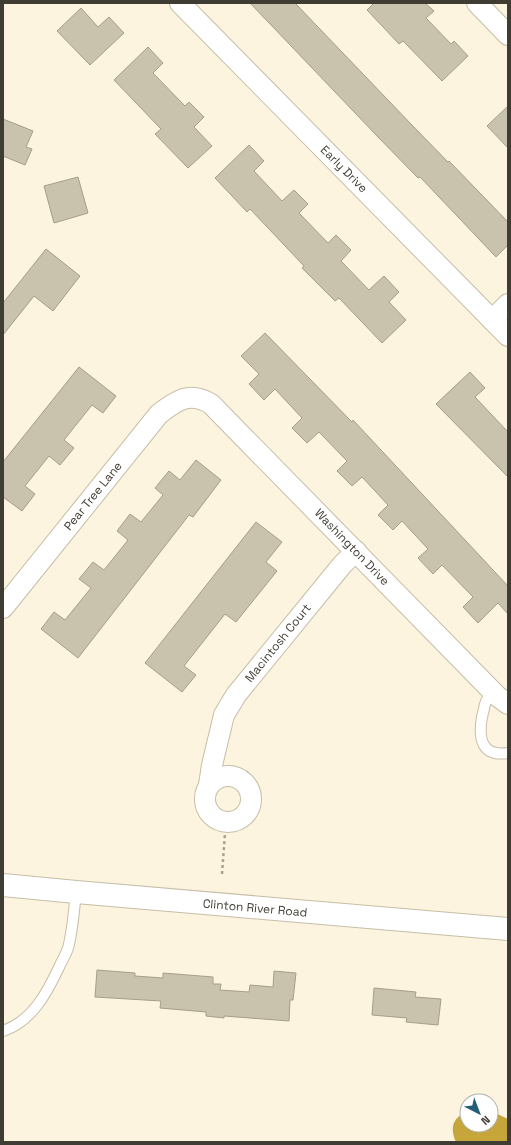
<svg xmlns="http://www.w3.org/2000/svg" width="511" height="1145" viewBox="0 0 511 1145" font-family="'Space Grotesk',sans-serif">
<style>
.water{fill:#c6a63a}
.building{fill:#c9c2ac;stroke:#a59e89}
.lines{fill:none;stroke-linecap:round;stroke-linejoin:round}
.service-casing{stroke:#c5bea8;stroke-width:12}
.minor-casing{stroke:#c5bea8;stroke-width:22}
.tertiary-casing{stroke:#c5bea8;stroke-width:24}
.path{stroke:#a8a292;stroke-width:2.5;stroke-dasharray:3 3;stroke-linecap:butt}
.service{stroke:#fff;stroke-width:10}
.minor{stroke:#fff;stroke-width:20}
.tertiary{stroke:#fff;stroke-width:22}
.labels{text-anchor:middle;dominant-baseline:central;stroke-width:3.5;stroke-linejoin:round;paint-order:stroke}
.street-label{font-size:12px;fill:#3f3c33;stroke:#fff}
</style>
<rect width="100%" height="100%" fill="#fcf4de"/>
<!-- water -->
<path class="water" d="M 491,1111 L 508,1119 L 508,1142 L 456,1142 C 450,1128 452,1118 467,1112 L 467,1125 L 491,1125 Z"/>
<!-- building -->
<g class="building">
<path d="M 250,3 L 295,3 L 410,123 L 448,162 L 449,161 L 508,222 L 508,245 L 496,257 L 420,177 L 418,178 L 378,137 Z"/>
<path d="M 374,3 L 425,3 L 434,11 L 426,18 L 451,44 L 454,41 L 468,56 L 442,81 L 403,41 L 399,44 L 367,10 Z"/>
<path d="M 81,8 L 98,27 L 109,17 L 124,33 L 90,65 L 57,31 Z"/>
<path d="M 148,47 L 163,63 L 153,73 L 185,106 L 189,102 L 204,117 L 194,127 L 212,146 L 188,168 L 155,134 L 161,129 L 114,80 Z"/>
<path d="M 508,106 L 508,148 L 487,126 Z"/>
<path d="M 3,119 L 33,131 L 26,147 L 32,149 L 25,165 L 3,156 Z"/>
<path d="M 249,145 L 264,161 L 254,171 L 282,201 L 294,190 L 308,204 L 299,213 L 328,243 L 336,235 L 351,250 L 341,261 L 369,290 L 384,276 L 399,292 L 389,302 L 406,320 L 382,343 L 339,298 L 335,301 L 302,268 L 304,266 L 250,209 L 247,212 L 215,178 Z"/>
<path d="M 78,177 L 88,213 L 54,223 L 44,186 Z"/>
<path d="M 46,249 L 80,276 L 53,311 L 34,296 L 3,335 L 3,303 Z"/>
<path d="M 265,333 L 352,422 L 353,420 L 508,586 L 508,614 L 498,603 L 478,623 L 463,607 L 473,597 L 442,565 L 433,574 L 418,558 L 428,549 L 402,521 L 393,530 L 378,515 L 388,505 L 362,477 L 352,486 L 337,471 L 347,461 L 319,432 L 307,443 L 292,428 L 302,418 L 275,389 L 264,400 L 249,384 L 259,374 L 241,356 Z"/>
<path d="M 79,367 L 116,396 L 103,413 L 92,405 L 64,440 L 74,448 L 60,465 L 49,456 L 25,486 L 35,494 L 22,511 L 3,497 L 3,462 Z"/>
<path d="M 470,372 L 485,388 L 475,397 L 508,432 L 508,477 L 436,404 Z"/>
<path d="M 196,460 L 221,480 L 193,517 L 189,515 L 78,658 L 41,629 L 54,612 L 65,620 L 91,588 L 79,579 L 93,562 L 104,570 L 128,540 L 117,531 L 130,514 L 141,522 L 163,495 L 155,488 L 169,471 L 180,480 Z"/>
<path d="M 256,522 L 282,542 L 266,562 L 277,571 L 236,622 L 225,614 L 184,666 L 196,675 L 182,692 L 145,663 Z"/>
<path d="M 97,970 L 135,973 L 135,976 L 163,978 L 163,973 L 213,977 L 213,984 L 221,984 L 220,990 L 249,992 L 250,985 L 273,987 L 274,971 L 296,973 L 293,1000 L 290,1000 L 289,1021 L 224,1016 L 224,1018 L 206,1016 L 206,1012 L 160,1008 L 161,1001 L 95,997 Z"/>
<path d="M 374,988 L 416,992 L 415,997 L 441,999 L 438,1025 L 406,1022 L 407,1018 L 372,1015 Z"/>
</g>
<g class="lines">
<defs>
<g id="service">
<path d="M 492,692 C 484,701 485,706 482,717 C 478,739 482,757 508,753"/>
<path d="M 3,1031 C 33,1021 48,991 61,963 C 64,957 68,951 69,944 C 73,927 74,909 76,892"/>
</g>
<g id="minor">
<path d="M 180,3 L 508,336"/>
<path d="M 477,3 L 508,35"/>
<path d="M 492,320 L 508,304"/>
<path d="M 3,608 L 159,414 C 177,400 190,391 211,404 L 497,696 L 508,704"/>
<circle cx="228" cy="799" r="23"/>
<path d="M 209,785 L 212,765 L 224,715 L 236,695 L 342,565 L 356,551"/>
</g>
<path id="tertiary" d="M 3,885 L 76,892 L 508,929"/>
</defs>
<!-- service casing -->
<use href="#service" class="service-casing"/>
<!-- minor casing -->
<use href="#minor" class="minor-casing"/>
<!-- tertiary casing -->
<use href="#tertiary" class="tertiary-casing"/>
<!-- path -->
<path class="path" d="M 222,874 L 225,833"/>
<!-- service -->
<use href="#service" class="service"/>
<!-- minor -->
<use href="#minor" class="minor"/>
<!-- tertiary -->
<use href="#tertiary" class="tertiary"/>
</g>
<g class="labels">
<!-- street labels -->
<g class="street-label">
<text transform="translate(344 169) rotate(45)">Early Drive</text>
<text transform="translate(93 496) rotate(-51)">Pear Tree Lane</text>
<text transform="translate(352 547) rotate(46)">Washington Drive</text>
<text transform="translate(278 643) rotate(-51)">Macintosh Court</text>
<text transform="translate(255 908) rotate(5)">Clinton River Road</text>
</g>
</g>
<!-- border -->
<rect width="511" height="1145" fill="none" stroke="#3f3c33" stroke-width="8"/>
<!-- north arrow -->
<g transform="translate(479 1113) rotate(138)"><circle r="19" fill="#ffffff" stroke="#b2b1ad"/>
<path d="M0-3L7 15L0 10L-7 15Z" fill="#235e77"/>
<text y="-6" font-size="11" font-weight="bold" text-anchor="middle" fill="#3f3c33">N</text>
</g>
</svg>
